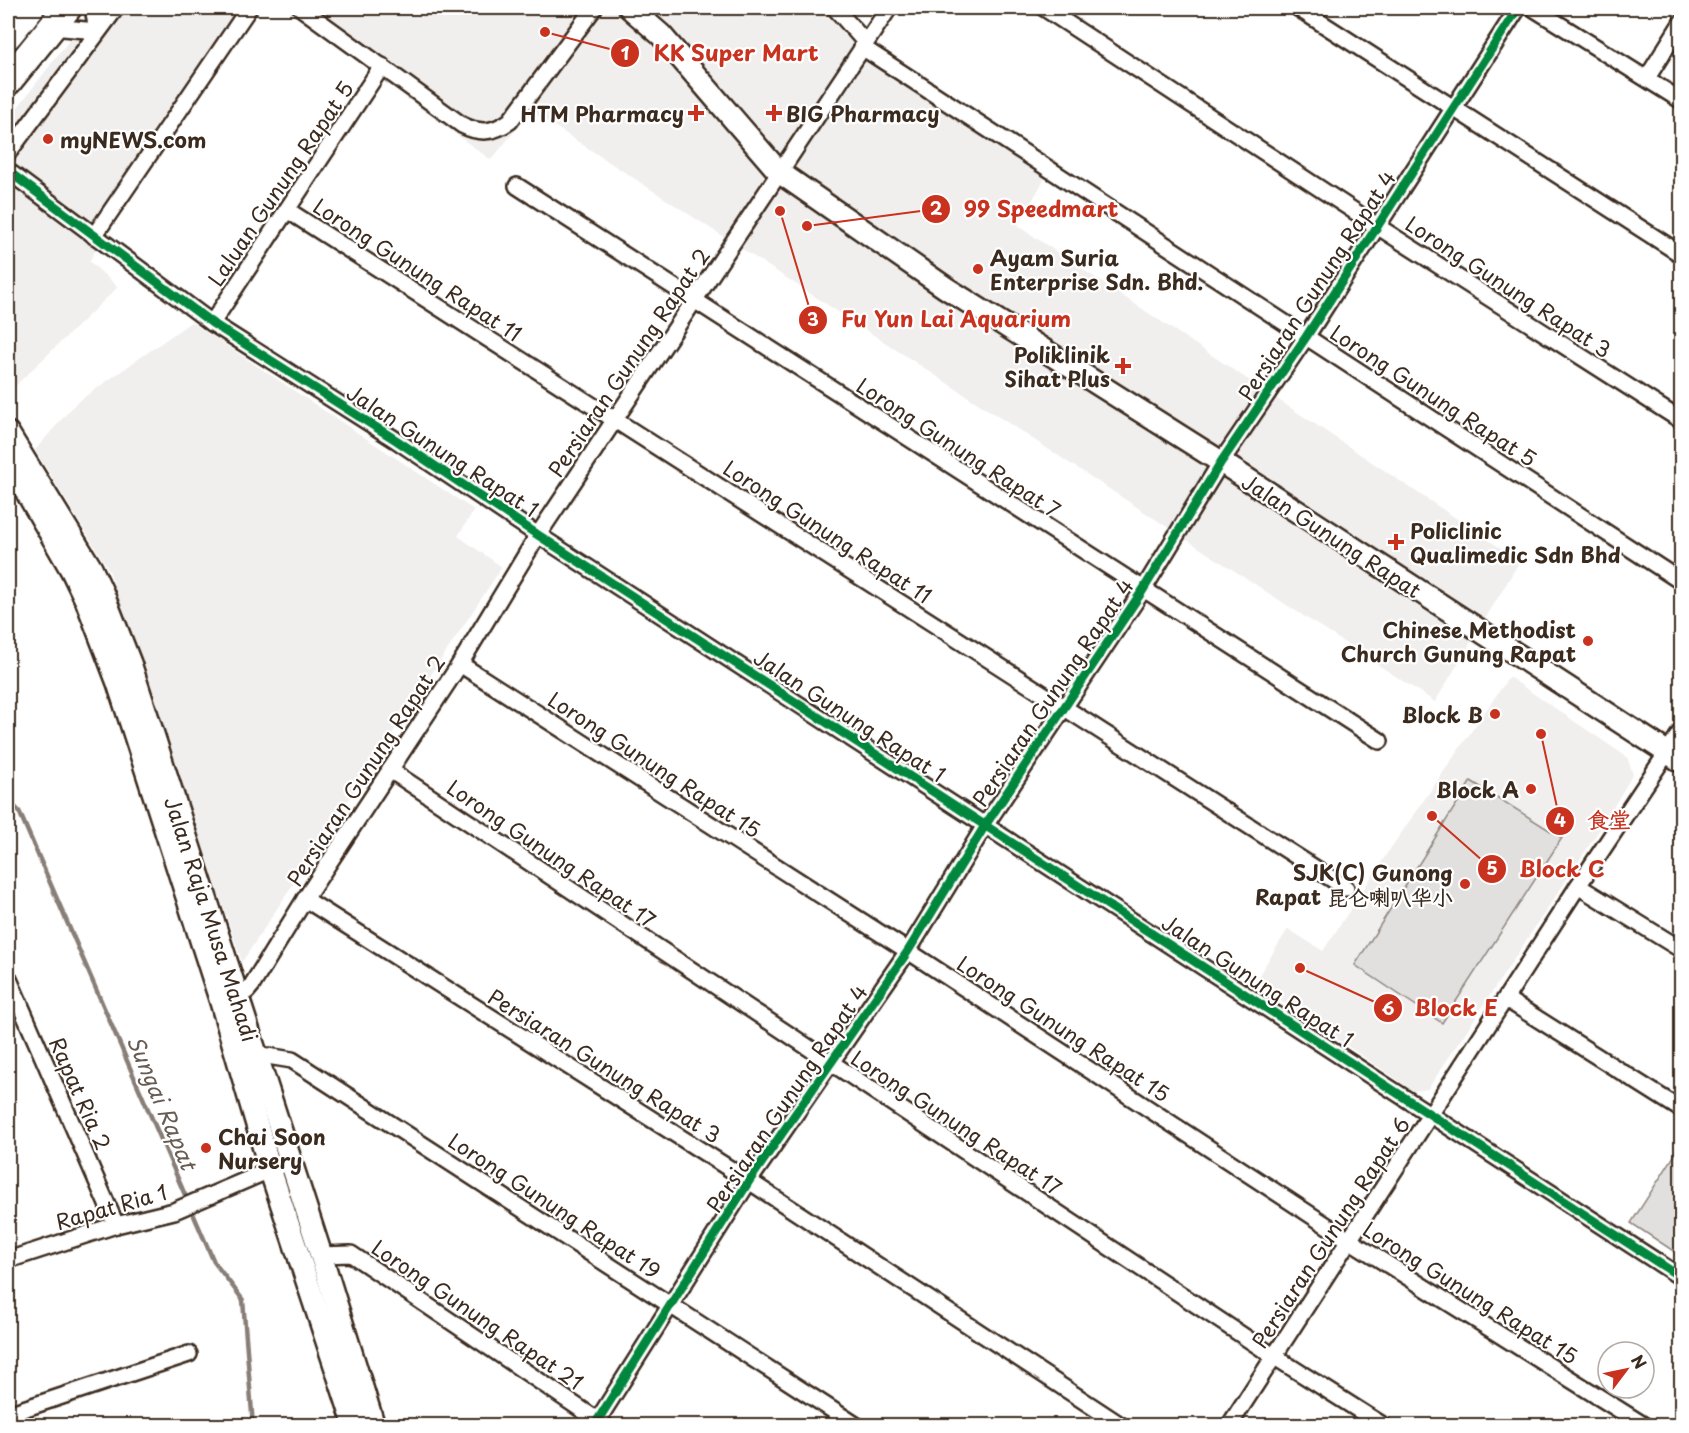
<svg xmlns="http://www.w3.org/2000/svg" width="1689" height="1433" viewBox="0 0 1689 1433" font-family="'Playpen Sans','LXGW WenKai TC',sans-serif">
<style>
.built{fill:#f1efee}
.green{fill:#e2e0de;stroke:#8e857e;stroke-width:1.5}
.lines{fill:none;stroke-linecap:round;stroke-linejoin:round}
.stream{stroke:#887e77;stroke-width:4.5}
.street-casing{stroke:#3b2a1e;stroke-width:20}
.secondary-casing{stroke:#3b2a1e;stroke-width:26}
.highway-casing{stroke:#3b2a1e;stroke-width:32}
.street{stroke:#fff;stroke-width:15}
.secondary{stroke:#fff;stroke-width:21}
.highway{stroke:#fff;stroke-width:27}
.cycleway-casing{stroke:#fff;stroke-width:13}
.cycleway{stroke:#00873e;stroke-width:9}
.poi-dot{fill:#c8321e;stroke:#fff;stroke-width:2}
.labels{text-anchor:middle;dominant-baseline:central;stroke-width:4.5;stroke-linejoin:round;paint-order:stroke}
.poi-label{font-size:21px;font-weight:bold;fill:#3b2a1e;stroke:#fff;text-anchor:end}
.street-label{font-size:21px;fill:#3b2a1e;stroke:#fff}
.water-label{font-size:22px;font-style:italic;fill:#685b52;stroke:#fff}
.leader{fill:none;stroke:#c8321e;stroke-width:2}
.callout-dot{fill:#c8321e;stroke:#fff;stroke-width:2}
.mark-label{font-size:18px;text-anchor:middle;font-weight:bold;fill:#fff}
.callout-label{font-size:22px;text-anchor:middle;font-weight:bold;fill:#c8321e;stroke:#fff;stroke-width:4.5;stroke-linejoin:round;paint-order:stroke}
</style>
<rect width="100%" height="100%" fill="#fff"/>
<filter id="ink" filterUnits="userSpaceOnUse"><feTurbulence type="fractalNoise" baseFrequency=".0167" numOctaves="2"/><feDisplacementMap in="SourceGraphic" scale="12" xChannelSelector="R" yChannelSelector="G"/><feConvolveMatrix kernelMatrix="1 2 1 2 8 2 1 2 1" color-interpolation-filters="sRGB"/></filter>
<g filter="url(#ink)">
<!-- built -->
<g class="built">
<path d="M 94,8 L 252,8 L 89,261 L 118,287 L 13,388 L 8,380 L 8,120 Z"/>
<path d="M 284,8 L 610,8 L 613,9 L 615,8 L 828,8 L 862,47 L 1001,148 L 1046,176 L 1018,226 L 1520,561 L 1435,702 L 531,111 L 491,160 Z"/>
<path d="M 191,322 L 474,510 L 458,536 L 502,567 L 242,962 L 109,570 L 35,450 L 76,403 Z"/>
<path d="M 1509,677 L 1627,757 L 1633,774 L 1602,826 L 1428,1089 L 1414,1091 L 1254,983 L 1288,929 L 1323,951 L 1386,855 Z"/>
</g>
<!-- green -->
<g class="green">
<path d="M 1471,781 L 1562,838 L 1442,1023 L 1355,965 Z"/>
<path d="M 1681,1145 L 1681,1256 L 1631,1223 Z"/>
</g>
<g class="lines">
<!-- stream -->
<path class="stream" d="M 8,800 L 19,811 L 214,1262 L 243,1300 L 253,1426"/>
<defs>
<g id="street">
<path d="M 93,8 L 97,31"/>
<path d="M 301,8 L 462,125 C 480,134 493,133 510,121 L 594,8"/>
<path d="M 835,8 L 865,42"/>
<path d="M 1044,8 L 1377,226 L 1682,421"/>
<path d="M 1298,8 L 1682,255"/>
<path d="M 1533,8 L 1682,101"/>
<path d="M 52,27 L 97,31"/>
<path d="M 862,47 L 1682,582"/>
<path d="M 1647,78 L 1682,22"/>
<path d="M 8,153 L 116,8"/>
<path d="M 8,171 L 212,323 L 396,440 L 538,535 L 1682,1278"/>
<path d="M 517,186 L 1380,741"/>
<path d="M 287,210 L 1346,888"/>
<path d="M 94,236 L 249,8"/>
<path d="M 212,323 L 382,66"/>
<path d="M 460,664 L 908,951 L 1349,1240 L 1645,1426"/>
<path d="M 390,770 L 1275,1357 L 1384,1426"/>
<path d="M 1578,886 L 1682,950"/>
<path d="M 305,899 L 749,1181 L 1122,1426"/>
<path d="M 8,977 L 116,1225"/>
<path d="M 230,999 L 247,991 L 252,985 L 305,899 L 460,664 L 538,535 L 889,8"/>
<path d="M 1506,999 L 1682,1110"/>
<path d="M 255,1054 L 292,1060 L 857,1426"/>
<path d="M 321,1255 L 351,1254 L 606,1426"/>
<path d="M 8,1260 L 116,1225 L 174,1211 L 279,1166"/>
<path d="M 8,1414 L 189,1354"/>
<path d="M 594,1426 L 749,1181 L 908,951 L 986,824 L 1143,590 L 1221,462 L 1306,337 L 1518,8"/>
<path d="M 1229,1426 L 1578,886 L 1682,730"/>
</g>
<g id="secondary">
<path d="M 630,8 L 661,35 L 779,172 L 946,288 L 1221,462 L 1682,762"/>
<path d="M 8,433 L 91,568 L 103,594 L 130,663 L 321,1255 L 374,1426"/>
<path d="M 8,460 L 72,571 L 87,602 L 118,683 L 221,1002 L 270,1169 L 355,1426"/>
</g>
<g id="highway">
<path d="M 8,35 L 30,8"/>
<path d="M 8,81 L 67,8"/>
</g>
</defs>
<!-- street casing -->
<use href="#street" class="street-casing"/>
<!-- secondary casing -->
<use href="#secondary" class="secondary-casing"/>
<!-- highway casing -->
<use href="#highway" class="highway-casing"/>
<!-- street -->
<use href="#street" class="street"/>
<!-- secondary -->
<use href="#secondary" class="secondary"/>
<!-- highway -->
<use href="#highway" class="highway"/>
<defs>
<g id="cycleway">
<path d="M 8,171 L 212,323 L 396,440 L 538,535 L 1682,1278"/>
<path d="M 594,1426 L 749,1181 L 908,951 L 986,824 L 1143,590 L 1221,462 L 1306,337 L 1518,8"/>
</g>
</defs>
<!-- cycleway casing -->
<use href="#cycleway" class="cycleway-casing"/>
<!-- cycleway -->
<use href="#cycleway" class="cycleway"/>
</g>
</g>
<!-- markers -->
<g class="poi-dot">
<path d="M693 104h6v6h6v6h-6v6h-6v-6h-6v-6h6z"/>
<path d="M771 104h6v6h6v6h-6v6h-6v-6h-6v-6h6z"/>
<circle cx="48" cy="139" r="6"/>
<circle cx="978" cy="269" r="6"/>
<path d="M1120 357h6v6h6v6h-6v6h-6v-6h-6v-6h6z"/>
<path d="M1393 533h6v6h6v6h-6v6h-6v-6h-6v-6h6z"/>
<circle cx="1588" cy="641" r="6"/>
<circle cx="1495" cy="714" r="6"/>
<circle cx="1531" cy="789" r="6"/>
<circle cx="1465" cy="884" r="6"/>
<circle cx="206" cy="1148" r="6"/>
</g>
<g class="labels">
<!-- poi labels -->
<g class="poi-label">
<text x="684" y="113">HTM Pharmacy</text>
<text x="786" y="113" text-anchor="start">BIG Pharmacy</text>
<text x="60" y="139" text-anchor="start">myNEWS.com</text>
<text x="990" y="257" text-anchor="start">Ayam Suria<tspan x="990" dy="24">Enterprise Sdn. Bhd.</tspan></text>
<text x="1110" y="354">Poliklinik<tspan x="1110" dy="24">Sihat Plus</tspan></text>
<text x="1410" y="530" text-anchor="start">Policlinic<tspan x="1410" dy="24">Qualimedic Sdn Bhd</tspan></text>
<text x="1576" y="629">Chinese Methodist<tspan x="1576" dy="24">Church Gunung Rapat</tspan></text>
<text x="1483" y="714">Block B</text>
<text x="1519" y="789">Block A</text>
<text x="1453" y="872">SJK(C) Gunong<tspan x="1453" dy="24">Rapat 昆仑喇叭华小</tspan></text>
<text x="218" y="1136" text-anchor="start">Chai Soon<tspan x="218" dy="24">Nursery</tspan></text>
</g>
<!-- street labels -->
<g class="street-label">
<text transform="translate(280 183) rotate(-56)">Laluan Gunung Rapat 5</text>
<text transform="translate(418 269) rotate(33)">Lorong Gunung Rapat 11</text>
<text transform="translate(1316 285) rotate(-57)">Persiaran Gunung Rapat 4</text>
<text transform="translate(1509 286) rotate(33)">Lorong Gunung Rapat 3</text>
<text transform="translate(628 362) rotate(-56)">Persiaran Gunung Rapat 2</text>
<text transform="translate(1434 395) rotate(33)">Lorong Gunung Rapat 5</text>
<text transform="translate(959 447) rotate(33)">Lorong Gunung Rapat 7</text>
<text transform="translate(443 450) rotate(33)">Jalan Gunung Rapat 1</text>
<text transform="translate(828 531) rotate(33)">Lorong Gunung Rapat 11</text>
<text transform="translate(1332 535) rotate(33)">Jalan Gunung Rapat</text>
<text transform="translate(1052 692) rotate(-56)">Persiaran Gunung Rapat 4</text>
<text transform="translate(850 715) rotate(33)">Jalan Gunung Rapat 1</text>
<text transform="translate(655 764) rotate(33)">Lorong Gunung Rapat 15</text>
<text transform="translate(365 770) rotate(-57)">Persiaran Gunung Rapat 2</text>
<text transform="translate(552 853) rotate(34)">Lorong Gunung Rapat 17</text>
<text transform="translate(212 919) rotate(72)">Jalan Raja Musa Mahadi</text>
<text transform="translate(1258 980) rotate(33)">Jalan Gunung Rapat 1</text>
<text transform="translate(1064 1028) rotate(33)">Lorong Gunung Rapat 15</text>
<text transform="translate(605 1065) rotate(32)">Persiaran Gunung Rapat 3</text>
<text transform="translate(81 1093) rotate(66)">Rapat Ria 2</text>
<text transform="translate(786 1098) rotate(-56)">Persiaran Gunung Rapat 4</text>
<text transform="translate(957 1122) rotate(33)">Lorong Gunung Rapat 17</text>
<text transform="translate(555 1205) rotate(33)">Lorong Gunung Rapat 19</text>
<text transform="translate(111 1206) rotate(-16)">Rapat Ria 1</text>
<text transform="translate(1330 1232) rotate(-57)">Persiaran Gunung Rapat 6</text>
<text transform="translate(1471 1292) rotate(32)">Lorong Gunung Rapat 15</text>
<text transform="translate(478 1314) rotate(34)">Lorong Gunung Rapat 21</text>
</g>
<!-- water labels -->
<g class="water-label">
<text transform="translate(163 1102) rotate(67)">Sungai Rapat</text>
</g>
</g>
<!-- callouts -->
<path class="leader" d="M545 32L625 53M807 226L936 209M780 211L813 320M1541 734L1560 821M1432 816L1492 869M1300 968L1388 1008"/>
<g class="callout-dot">
<circle cx="545" cy="32" r="6"/>
<circle cx="807" cy="226" r="6"/>
<circle cx="780" cy="211" r="6"/>
<circle cx="1541" cy="734" r="6"/>
<circle cx="1432" cy="816" r="6"/>
<circle cx="1300" cy="968" r="6"/>
<circle cx="625" cy="53" r="15"/>
<circle cx="936" cy="209" r="15"/>
<circle cx="813" cy="320" r="15"/>
<circle cx="1560" cy="821" r="15"/>
<circle cx="1492" cy="869" r="15"/>
<circle cx="1388" cy="1008" r="15"/>
</g>
<g class="mark-label">
<text x="625" y="60">1</text>
<text x="936" y="215">2</text>
<text x="813" y="326">3</text>
<text x="1560" y="827">4</text>
<text x="1492" y="875">5</text>
<text x="1388" y="1015">6</text>
</g>
<g class="callout-label">
<text x="736" y="61">KK Super Mart</text>
<text x="1041" y="217">99 Speedmart</text>
<text x="956" y="327">Fu Yun Lai Aquarium</text>
<text x="1609" y="828">食堂</text>
<text x="1562" y="877">Block C</text>
<text x="1456" y="1016">Block E</text>
</g>
<!-- margin -->
<rect width="1689" height="1433" fill="none" stroke="#fff" stroke-width="30"/>
<rect x="15" y="15" width="1659" height="1403" fill="none" stroke="#3b2a1e" stroke-width="2" filter="url(#ink)"/>
<!-- north arrow -->
<g transform="translate(1626 1370) rotate(58)"><circle r="28" fill="#ffffff" stroke="#b1aaa5" stroke-width="1.5"/>
<path d="M0-4.5L10 22L0 15L-10 22Z" fill="#c8321e"/>
<text y="-9" font-size="16" font-weight="bold" text-anchor="middle" fill="#3b2a1e">N</text>
</g>
</svg>
